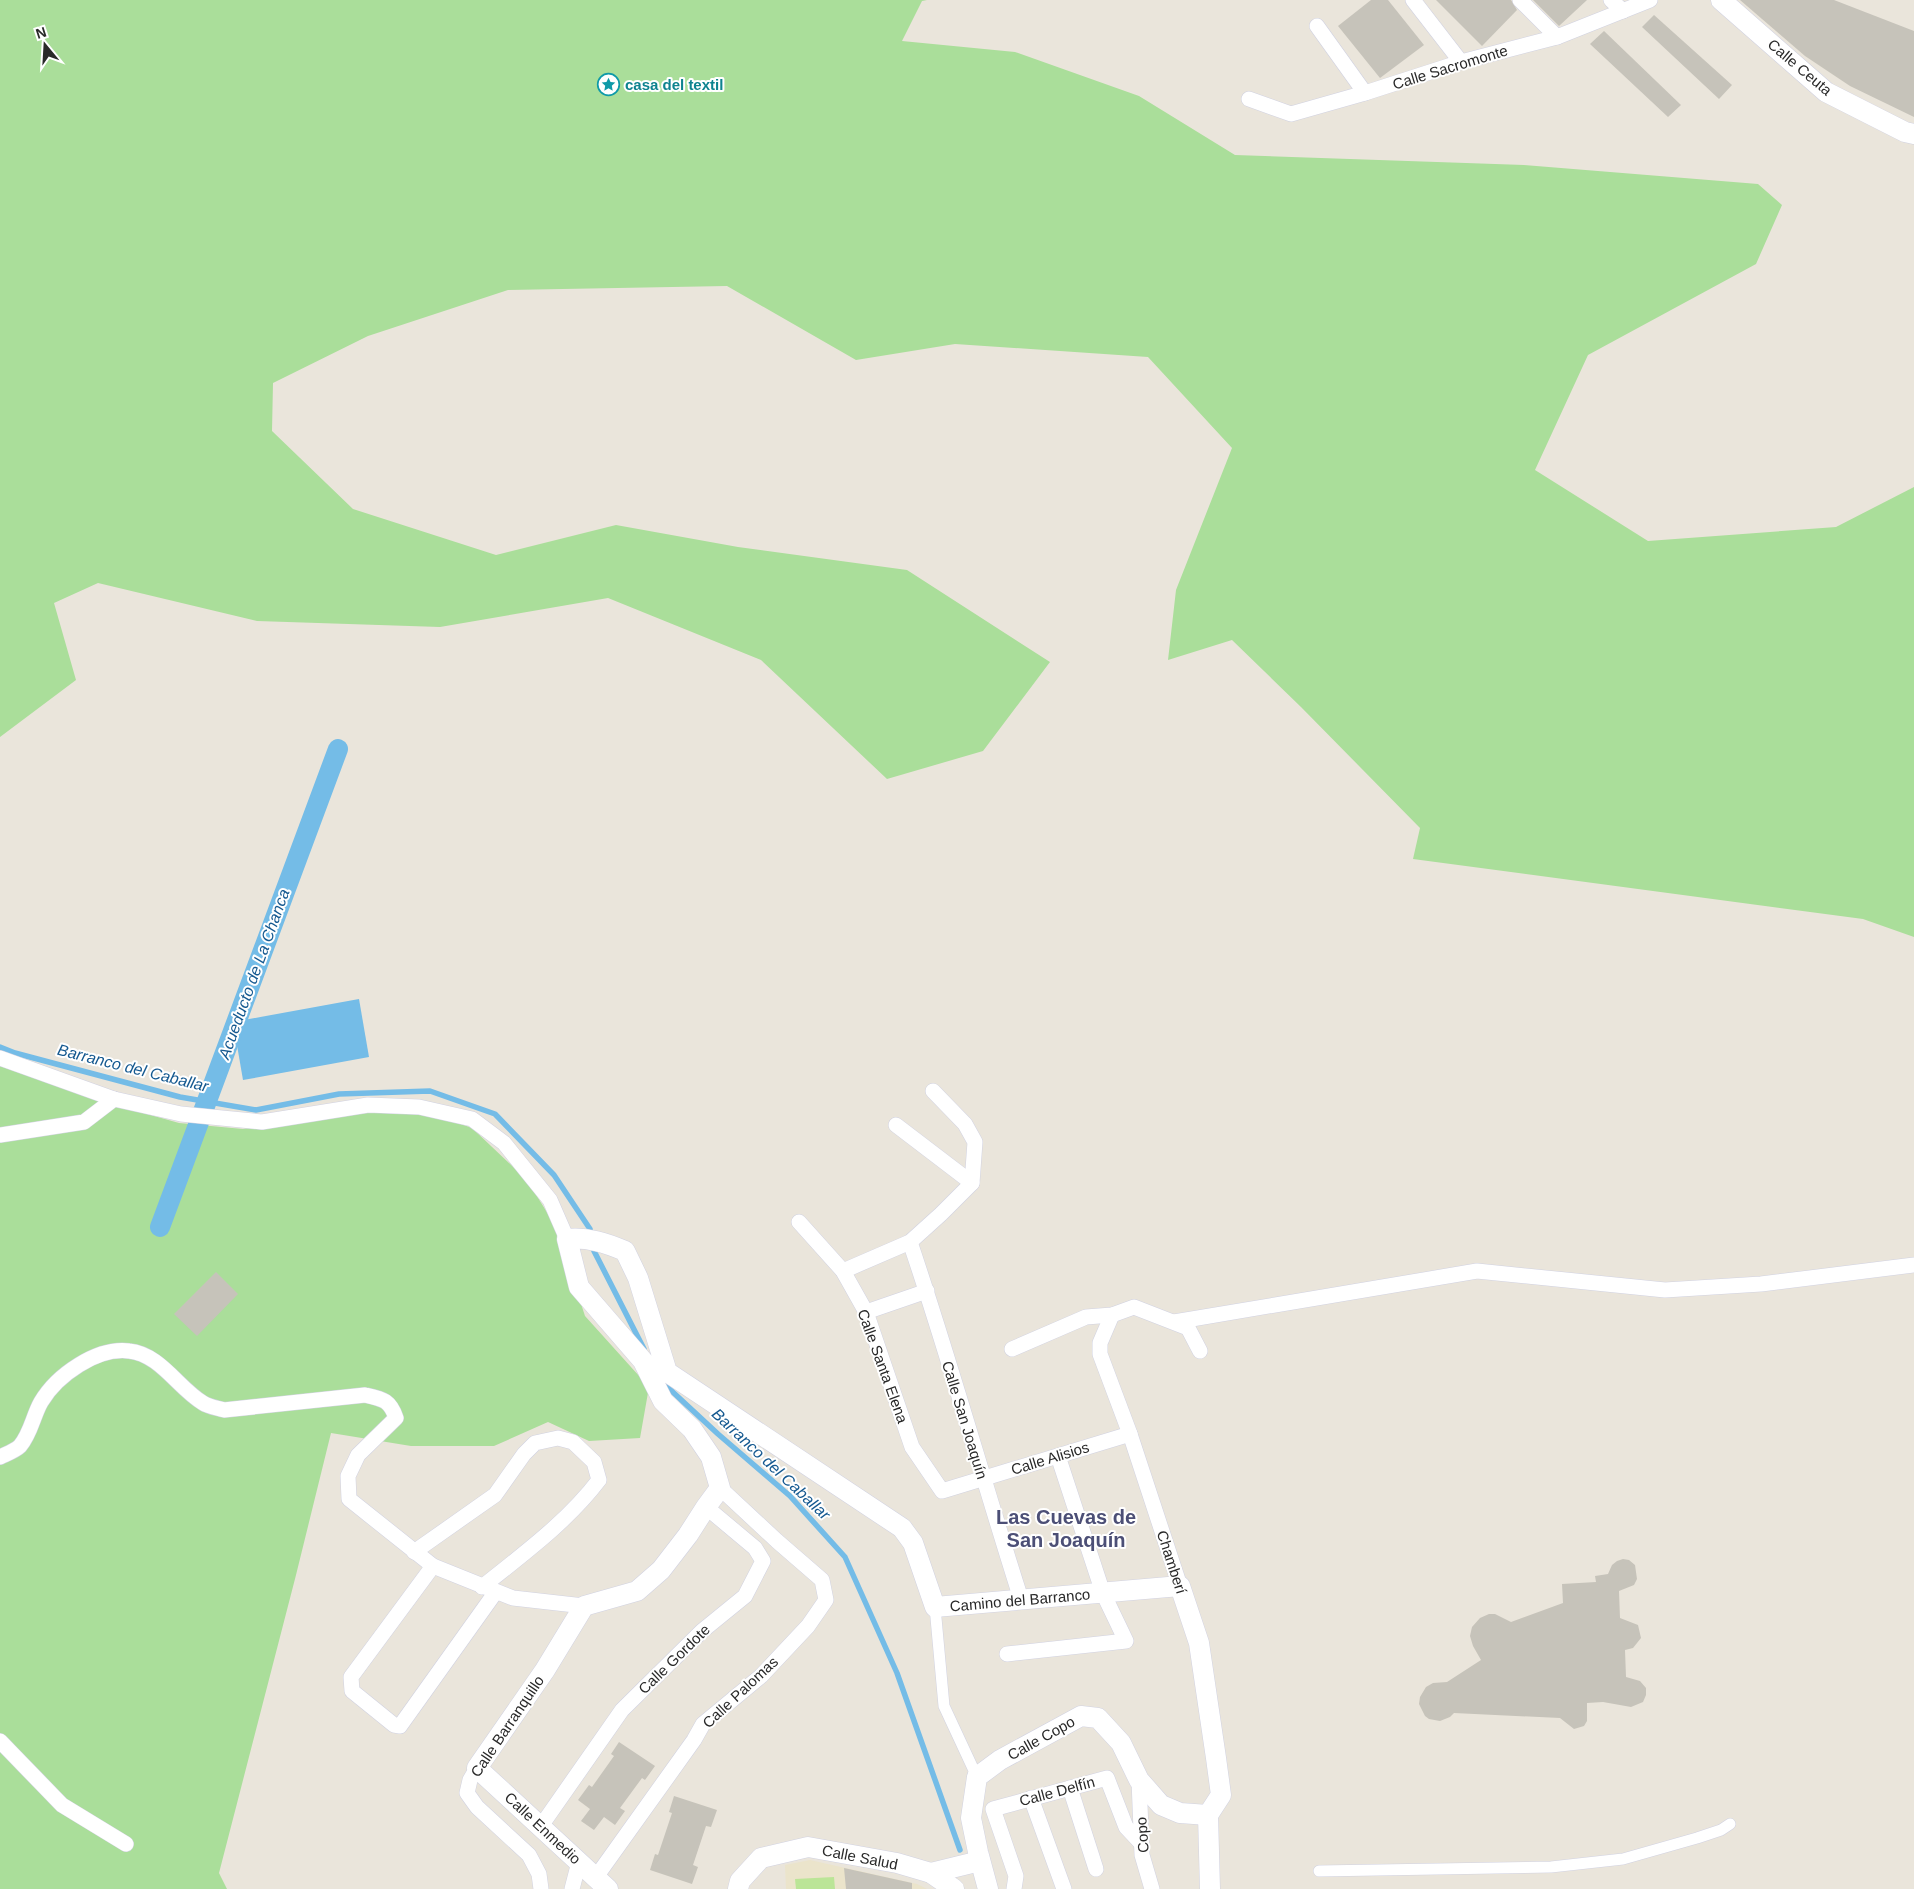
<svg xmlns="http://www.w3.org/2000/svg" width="1914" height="1889" viewBox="0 0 1914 1889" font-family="Helvetica,sans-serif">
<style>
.education{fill:#ebe4cb}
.green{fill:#aade9a}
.pitch{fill:#bbe597}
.water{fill:#74bce7}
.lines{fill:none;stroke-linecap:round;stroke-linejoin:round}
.stream{stroke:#74bce7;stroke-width:5.5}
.canal{stroke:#74bce7;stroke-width:20}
.building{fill:#c6c3ba}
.pedestrian-casing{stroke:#d1d2e1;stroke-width:12}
.minor-casing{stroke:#d1d2e1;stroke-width:16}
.tertiary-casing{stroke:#d1d2e1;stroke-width:21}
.pedestrian{stroke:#fff;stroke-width:11}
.minor{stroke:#fff;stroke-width:15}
.tertiary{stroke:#fff;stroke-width:20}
.labels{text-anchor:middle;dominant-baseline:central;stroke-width:4;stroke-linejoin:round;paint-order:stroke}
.street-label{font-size:15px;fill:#292929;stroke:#fff}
.culture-label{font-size:15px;font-weight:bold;fill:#0d838f;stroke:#fff;text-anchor:start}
.water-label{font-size:16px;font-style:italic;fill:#155990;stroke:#fff}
.district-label{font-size:20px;font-weight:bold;fill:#4c4f76;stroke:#fff}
</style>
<rect width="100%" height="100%" fill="#eae5db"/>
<!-- education -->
<path class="education" d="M 810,1860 L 917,1884 L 927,1889 L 786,1889 L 785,1865 Z"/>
<!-- green -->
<g class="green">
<path d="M 0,0 L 927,0 L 922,1 L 902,41 L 1015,52 L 1139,96 L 1235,155 L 1524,165 L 1758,184 L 1782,205 L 1756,264 L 1588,355 L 1535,470 L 1648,541 L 1836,527 L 1914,487 L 1914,937 L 1863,919 L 1413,859 L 1420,828 L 1301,707 L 1232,640 L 1168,660 L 1176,590 L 1232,448 L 1148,357 L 955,344 L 856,360 L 727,286 L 508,290 L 368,336 L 273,383 L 272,431 L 353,509 L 496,555 L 616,525 L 738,547 L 907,570 L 1050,662 L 983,751 L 887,779 L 761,660 L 608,598 L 440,627 L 257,621 L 98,583 L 54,603 L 76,680 L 0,737 Z"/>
<path d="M 0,1066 L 94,1099 L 179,1123 L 243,1129 L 346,1114 L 391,1112 L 436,1115 L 472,1128 L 527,1180 L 556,1227 L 585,1316 L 649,1387 L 640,1438 L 589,1441 L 548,1422 L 494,1446 L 411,1446 L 331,1433 L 296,1575 L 219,1873 L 227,1889 L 0,1889 Z"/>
</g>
<!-- pitch -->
<path class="pitch" d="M 834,1877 L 835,1889 L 796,1889 L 795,1879 Z"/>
<!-- water -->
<path class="water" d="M 359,999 L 369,1057 L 243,1080 L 233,1022 Z"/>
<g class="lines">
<!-- stream -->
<g class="stream">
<path d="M 0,1047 L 15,1053 L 180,1097 L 256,1110 L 339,1094 L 430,1091 L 495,1114 L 554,1175 L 590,1229"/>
<path d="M 594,1251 L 644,1349"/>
<path d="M 663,1383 L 718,1434 L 790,1496 L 845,1557 L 897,1673 L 960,1850"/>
</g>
<!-- canal -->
<path class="canal" d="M 160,1227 L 338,749"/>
</g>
<!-- building -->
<g class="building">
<path d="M 1371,0 L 1388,0 L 1424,45 L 1380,78 L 1338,26 Z"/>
<path d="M 1436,0 L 1511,0 L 1517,10 L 1482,46 Z"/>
<path d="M 1533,0 L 1587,0 L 1559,26 Z"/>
<path d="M 1740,0 L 1834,0 L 1914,31 L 1914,117 L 1850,86 L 1805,56 Z"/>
<path d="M 1654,15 L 1732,85 L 1719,99 L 1642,27 Z"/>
<path d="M 1604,31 L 1681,105 L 1668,117 L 1590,44 Z"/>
<path d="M 216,1272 L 238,1294 L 197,1336 L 174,1314 Z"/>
<path d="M 1623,1559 L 1629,1560 L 1635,1565 L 1637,1579 L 1634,1585 L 1619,1591 L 1620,1618 L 1638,1625 L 1641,1638 L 1633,1648 L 1625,1650 L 1626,1677 L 1640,1681 L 1646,1688 L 1646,1695 L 1643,1702 L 1631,1707 L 1603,1702 L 1587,1703 L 1587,1721 L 1584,1726 L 1574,1729 L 1560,1718 L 1454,1713 L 1450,1717 L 1440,1721 L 1429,1719 L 1425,1716 L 1419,1704 L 1420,1697 L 1426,1687 L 1433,1683 L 1447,1682 L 1481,1660 L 1473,1646 L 1470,1636 L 1472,1627 L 1480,1618 L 1489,1614 L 1495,1614 L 1511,1622 L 1563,1603 L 1562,1584 L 1596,1582 L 1595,1576 L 1608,1574 L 1612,1565 L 1617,1561 Z"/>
<path d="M 619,1742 L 655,1766 L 645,1780 L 642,1778 L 620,1808 L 625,1811 L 615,1825 L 604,1817 L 594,1830 L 581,1821 L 590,1809 L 578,1800 L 589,1785 L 592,1787 L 614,1756 L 611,1754 Z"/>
<path d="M 674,1796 L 717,1810 L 711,1827 L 706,1826 L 693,1865 L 698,1867 L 692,1884 L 650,1870 L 655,1854 L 658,1855 L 672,1813 L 669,1812 Z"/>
<path d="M 844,1868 L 912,1883 L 912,1889 L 846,1889 Z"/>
</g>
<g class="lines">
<defs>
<g id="pedestrian">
<path d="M 935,1607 L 944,1706 L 977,1777"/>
<path d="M 1319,1871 L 1551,1867 L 1623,1859 L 1697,1838 L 1721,1830 L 1730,1824"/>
</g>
<g id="minor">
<path d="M 1413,0 L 1461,62"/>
<path d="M 1520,0 L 1557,37"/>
<path d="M 1611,0 L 1623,11"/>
<path d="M 1317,26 L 1365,93"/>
<path d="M 1249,99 L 1291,114 L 1365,93 L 1461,62 L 1557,37 L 1650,0"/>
<path d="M 0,1058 L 114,1099 L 181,1114 L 262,1122 L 368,1105 L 419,1107 L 472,1119 L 504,1143 L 550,1200 L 567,1239"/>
<path d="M 896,1125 L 972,1183"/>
<path d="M 0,1135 L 84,1122 L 114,1099"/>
<path d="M 799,1222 L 843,1271 L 866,1312 L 912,1447 L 942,1491 L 1130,1434"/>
<path d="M 910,1242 C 950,1360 983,1480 1021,1599"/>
<path d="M 843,1271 L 910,1242 L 941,1214 L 972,1183 L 975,1142 L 965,1124 L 933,1091"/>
<path d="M 866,1312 L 927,1291"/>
<path d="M 1112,1315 L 1100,1343 L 1100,1354 L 1130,1434 L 1180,1586"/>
<path d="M 1174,1322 L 1477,1271 L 1665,1290 L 1761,1284 L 1914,1265"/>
<path d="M 1012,1349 L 1086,1317 L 1112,1315 L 1134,1307 L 1188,1328 L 1200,1351"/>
<path d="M 0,1457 C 6,1454 15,1451 20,1446 C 31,1433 33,1416 41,1402 C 57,1375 97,1347 129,1351 C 160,1354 178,1388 203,1403 C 209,1407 218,1408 224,1410 L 365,1395 C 383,1399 390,1400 396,1418 L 358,1455 L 348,1476 L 349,1499 L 433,1566 L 513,1598 L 584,1606"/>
<path d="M 414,1552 L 495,1495 L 524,1454 L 535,1443 L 558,1438 L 573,1442 L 594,1462 L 599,1480 C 567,1522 523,1554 482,1587"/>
<path d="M 433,1566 L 351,1677 L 352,1691 L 394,1725 L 400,1726 L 495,1593"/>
<path d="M 1007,1654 L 1126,1641 L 1103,1593 L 1058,1456"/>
<path d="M 0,1741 L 62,1805 L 126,1844"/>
<path d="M 477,1768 L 470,1780 L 467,1793 L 477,1807 L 529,1855 L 539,1874 L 541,1889"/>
<path d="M 1139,1780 L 1142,1855 L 1152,1889"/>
<path d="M 1070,1788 L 1096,1869"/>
<path d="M 1031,1798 L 1064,1889"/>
<path d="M 541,1826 L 622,1710 L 702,1631 L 745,1596 L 763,1561 L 755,1548 L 706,1507"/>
<path d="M 596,1877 L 694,1740 L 703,1724 L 761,1676 L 808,1626 L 826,1600 L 822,1580 L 777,1541 L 720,1488"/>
<path d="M 572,1889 L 579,1862"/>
<path d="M 1014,1889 L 1016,1876 L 993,1809 L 1107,1778 L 1126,1827 L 1141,1843"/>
</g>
<g id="tertiary">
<path d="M 1721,0 L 1826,92 L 1905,132 L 1914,134"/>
<path d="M 1208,1815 L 1210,1889"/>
<path d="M 931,1873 L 980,1861"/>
<path d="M 608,1889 L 477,1768 L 545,1670 L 584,1606 L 637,1591 L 661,1570 L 688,1535 L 706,1507 L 720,1488 L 711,1457 L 692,1429 L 663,1401 L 643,1361 L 579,1287 L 567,1239 C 588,1237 606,1243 625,1251 L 638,1278 L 667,1372 L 902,1528 L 913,1543 L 935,1607 L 1180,1586 L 1199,1643 L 1216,1758 L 1221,1795 L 1208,1815"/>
<path d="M 738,1889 L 740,1881 L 761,1858 L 808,1847 L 897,1863 L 931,1873 L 954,1889"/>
<path d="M 988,1889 L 978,1852 L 971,1818 L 977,1777 L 1000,1760 L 1081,1716 L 1098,1718 L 1121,1743 L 1139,1780 L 1161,1805 L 1180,1813 L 1208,1815"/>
</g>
</defs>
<!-- pedestrian casing -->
<use href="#pedestrian" class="pedestrian-casing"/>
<!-- minor casing -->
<use href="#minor" class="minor-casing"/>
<!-- tertiary casing -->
<use href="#tertiary" class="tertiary-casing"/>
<!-- pedestrian -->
<use href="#pedestrian" class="pedestrian"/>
<!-- minor -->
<use href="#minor" class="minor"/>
<!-- tertiary -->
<use href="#tertiary" class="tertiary"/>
</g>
<!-- icons -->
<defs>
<symbol id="sight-ring" viewBox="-11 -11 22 22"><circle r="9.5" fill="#fff" stroke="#0f9aa8" stroke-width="1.5"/><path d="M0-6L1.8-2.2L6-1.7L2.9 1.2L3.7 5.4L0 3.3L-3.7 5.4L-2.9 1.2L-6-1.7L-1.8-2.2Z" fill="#0f9aa8"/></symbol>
</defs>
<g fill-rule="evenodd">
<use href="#sight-ring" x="596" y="72" width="25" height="25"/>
</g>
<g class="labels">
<!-- street labels -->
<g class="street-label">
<text transform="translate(1450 67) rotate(-17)">Calle Sacromonte</text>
<text transform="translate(1800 67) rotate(40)">Calle Ceuta</text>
<text transform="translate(883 1366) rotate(70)">Calle Santa Elena</text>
<text transform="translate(965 1420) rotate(73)">Calle San Joaquín</text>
<text transform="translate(1050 1458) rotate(-17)">Calle Alisios</text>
<text transform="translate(1172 1562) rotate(72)">Chamberí</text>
<text transform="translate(1020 1600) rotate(-5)">Camino del Barranco</text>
<text transform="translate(674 1659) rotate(-44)">Calle Gordote</text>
<text transform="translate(740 1692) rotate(-43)">Calle Palomas</text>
<text transform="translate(507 1726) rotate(-56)">Calle Barranquillo</text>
<text transform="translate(1041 1738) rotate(-29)">Calle Copo</text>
<text transform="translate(1057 1791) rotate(-15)">Calle Delfín</text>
<text transform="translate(543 1828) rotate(43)">Calle Enmedio</text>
<text transform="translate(1142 1835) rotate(-94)">Copo</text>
<text transform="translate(860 1857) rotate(11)">Calle Salud</text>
</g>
<!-- culture labels -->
<g class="culture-label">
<text x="625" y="84">casa del textil</text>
</g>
<!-- water labels -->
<g class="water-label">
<text transform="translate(254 974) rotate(-70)">Acueducto de La Chanca</text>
<text transform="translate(133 1068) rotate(14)">Barranco del Caballar</text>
<text transform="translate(771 1464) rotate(43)">Barranco del Caballar</text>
</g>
<!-- district labels -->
<g class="district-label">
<text x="1066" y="1517">Las Cuevas de<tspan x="1066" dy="23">San Joaquín</tspan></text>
</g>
</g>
<!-- north arrow -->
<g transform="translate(45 45) rotate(342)" stroke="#ffffff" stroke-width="4" paint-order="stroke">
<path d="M0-4L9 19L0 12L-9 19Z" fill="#292929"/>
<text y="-8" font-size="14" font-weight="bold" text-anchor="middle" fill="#292929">N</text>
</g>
</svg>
